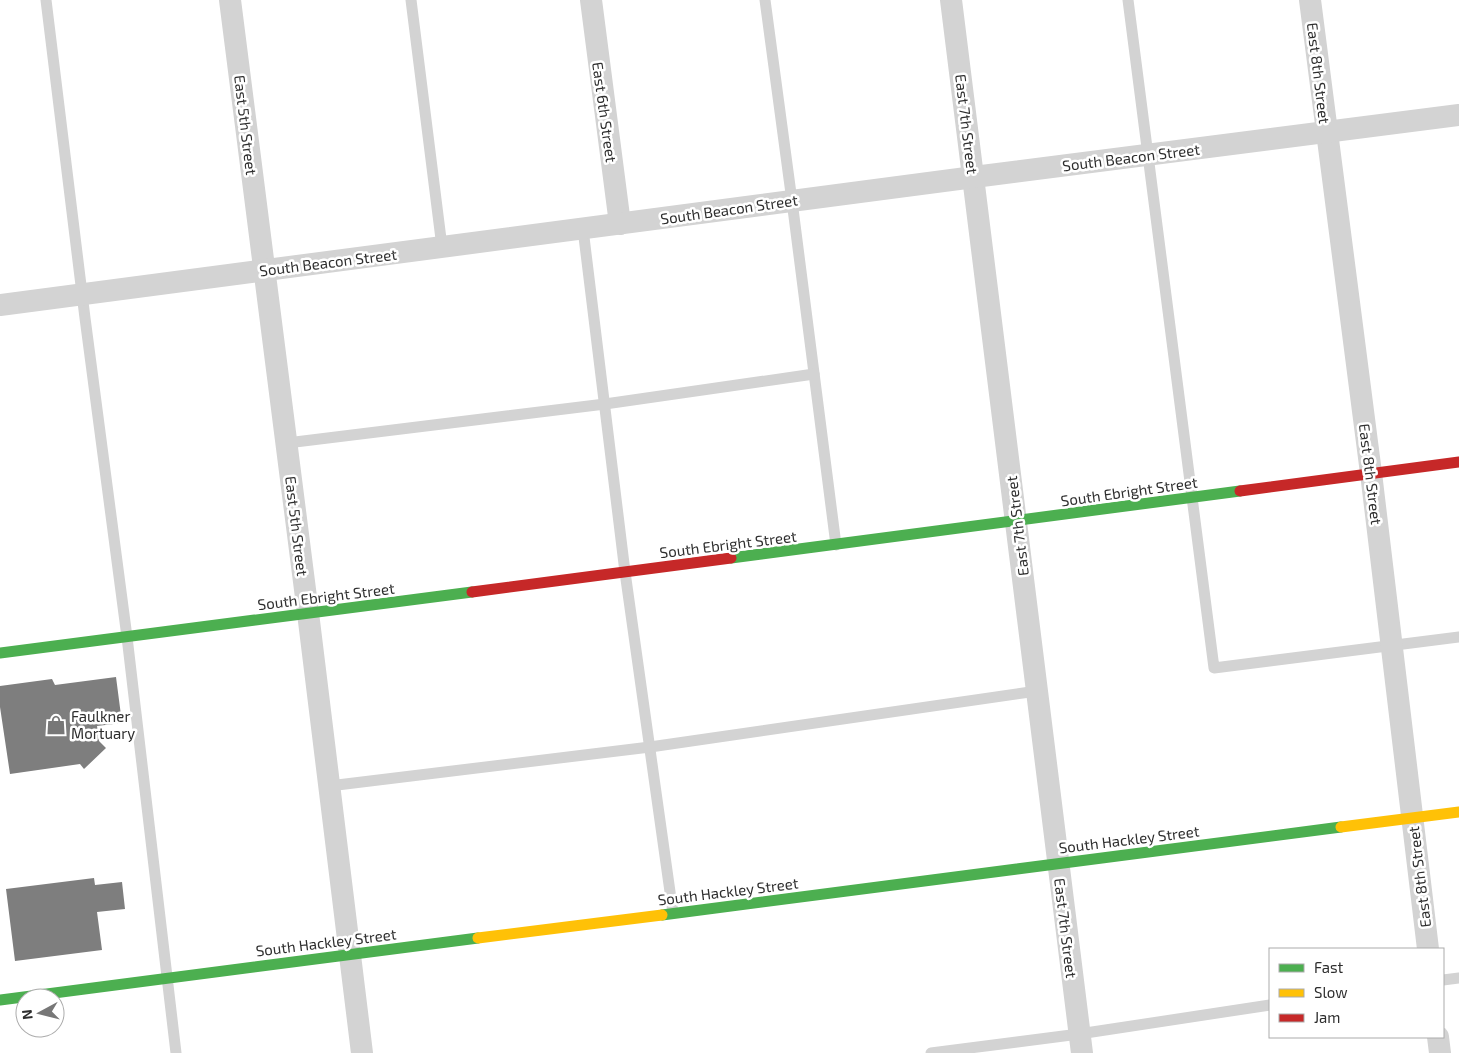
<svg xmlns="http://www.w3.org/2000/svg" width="1459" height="1053" viewBox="0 0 1459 1053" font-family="'Exo 2',sans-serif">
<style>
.building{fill:#7e7e7e}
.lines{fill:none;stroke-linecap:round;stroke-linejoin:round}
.lane{stroke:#d3d3d3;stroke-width:11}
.street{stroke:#d3d3d3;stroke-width:22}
.fast{stroke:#4caf50;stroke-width:11}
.slow{stroke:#ffc107;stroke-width:11}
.jam{stroke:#c62828;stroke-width:11}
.labels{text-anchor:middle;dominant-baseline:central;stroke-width:5;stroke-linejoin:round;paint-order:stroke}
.street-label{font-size:15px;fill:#2e2e2e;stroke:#fff}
.poi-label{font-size:15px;fill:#2e2e2e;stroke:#fff;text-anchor:start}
</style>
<rect width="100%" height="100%" fill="#fff"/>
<!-- building -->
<g class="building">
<path d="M 116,677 L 122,723 L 97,726 L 99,741 L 106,748 L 84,769 L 80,764 L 10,774 L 0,707 L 0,686 L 52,679 L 55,685 Z"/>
<path d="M 94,878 L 95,885 L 122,882 L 125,909 L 97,912 L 102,950 L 15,961 L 6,889 Z"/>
</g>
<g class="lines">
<!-- lane -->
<g class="lane">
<path d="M 46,0 L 85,318 L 127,637 L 176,1053"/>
<path d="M 411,0 L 442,247"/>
<path d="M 765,0 L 792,201 L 836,545"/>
<path d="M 1128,0 L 1214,668 L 1459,637"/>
<path d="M 583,229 L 625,572 L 673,913"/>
<path d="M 287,443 L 605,404 L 814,374"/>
<path d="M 329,786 L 650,747 L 1037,691"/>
<path d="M 1443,980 L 1459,978"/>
<path d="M 931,1053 L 1079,1034 L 1270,1005"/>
</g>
<!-- street -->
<g class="street">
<path d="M 230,0 L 308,613 L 362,1053"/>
<path d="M 591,0 L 620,224"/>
<path d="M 951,0 L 1082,1053"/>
<path d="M 1310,0 L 1371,473 L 1428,949"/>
<path d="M 0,305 L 974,177 L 1459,115"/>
<path d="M 1438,1037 L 1440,1053"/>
</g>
<!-- fast -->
<g class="fast">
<path d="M 731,558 L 1240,491"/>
<path d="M 0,653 L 472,592"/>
<path d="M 662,915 L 1341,827"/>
<path d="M 0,1000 L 478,938"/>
</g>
<!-- slow -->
<g class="slow">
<path d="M 1341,827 L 1459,812"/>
<path d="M 478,938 L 662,915"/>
</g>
<!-- jam -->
<g class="jam">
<path d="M 1240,491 L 1459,462"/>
<path d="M 472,592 L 731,558"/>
</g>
</g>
<!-- icons -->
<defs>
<symbol id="shop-bare" viewBox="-9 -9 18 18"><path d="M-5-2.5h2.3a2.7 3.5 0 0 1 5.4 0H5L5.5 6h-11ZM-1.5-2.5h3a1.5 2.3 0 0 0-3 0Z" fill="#777" stroke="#fff" stroke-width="2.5" paint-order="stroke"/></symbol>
</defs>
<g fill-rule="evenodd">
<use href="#shop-bare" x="42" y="711" width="28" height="28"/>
</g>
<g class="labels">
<!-- street labels -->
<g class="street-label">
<text transform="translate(1319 73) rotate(83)">East 8th Street</text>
<text transform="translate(605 112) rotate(82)">East 6th Street</text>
<text transform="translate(967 124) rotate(83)">East 7th Street</text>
<text transform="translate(246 125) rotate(83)">East 5th Street</text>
<text transform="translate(1131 157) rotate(-7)">South Beacon Street</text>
<text transform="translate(729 209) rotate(-8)">South Beacon Street</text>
<text transform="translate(328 262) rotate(-7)">South Beacon Street</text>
<text transform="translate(1371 474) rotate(83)">East 8th Street</text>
<text transform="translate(1129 491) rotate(-8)">South Ebright Street</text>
<text transform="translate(297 526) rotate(83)">East 5th Street</text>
<text transform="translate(1017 526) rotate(-97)">East 7th Street</text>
<text transform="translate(728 544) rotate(-7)">South Ebright Street</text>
<text transform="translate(326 596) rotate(-7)">South Ebright Street</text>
<text transform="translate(1129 839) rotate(-7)">South Hackley Street</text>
<text transform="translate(1419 877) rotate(-97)">East 8th Street</text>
<text transform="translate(728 891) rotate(-7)">South Hackley Street</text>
<text transform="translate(1066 928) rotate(83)">East 7th Street</text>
<text transform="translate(326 942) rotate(-7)">South Hackley Street</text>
</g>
<!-- poi labels -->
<g class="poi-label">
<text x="71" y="716">Faulkner<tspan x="71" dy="17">Mortuary</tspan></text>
</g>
</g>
<!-- legend -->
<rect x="1269" y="948" width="175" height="90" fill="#ffffff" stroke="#ababab"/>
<rect x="1279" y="964" width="25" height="8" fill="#4caf50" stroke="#ababab"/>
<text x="1314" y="973" font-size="15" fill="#2e2e2e">Fast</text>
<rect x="1279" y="989" width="25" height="8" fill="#ffc107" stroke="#ababab"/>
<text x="1314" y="998" font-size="15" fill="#2e2e2e">Slow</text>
<rect x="1279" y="1014" width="25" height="8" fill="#c62828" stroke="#ababab"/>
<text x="1314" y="1023" font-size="15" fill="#2e2e2e">Jam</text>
<!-- north arrow -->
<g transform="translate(40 1013) rotate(263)"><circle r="24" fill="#ffffff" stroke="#ababab"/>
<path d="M0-4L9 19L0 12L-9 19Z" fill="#777777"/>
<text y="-8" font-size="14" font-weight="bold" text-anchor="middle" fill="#2e2e2e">N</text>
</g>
</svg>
